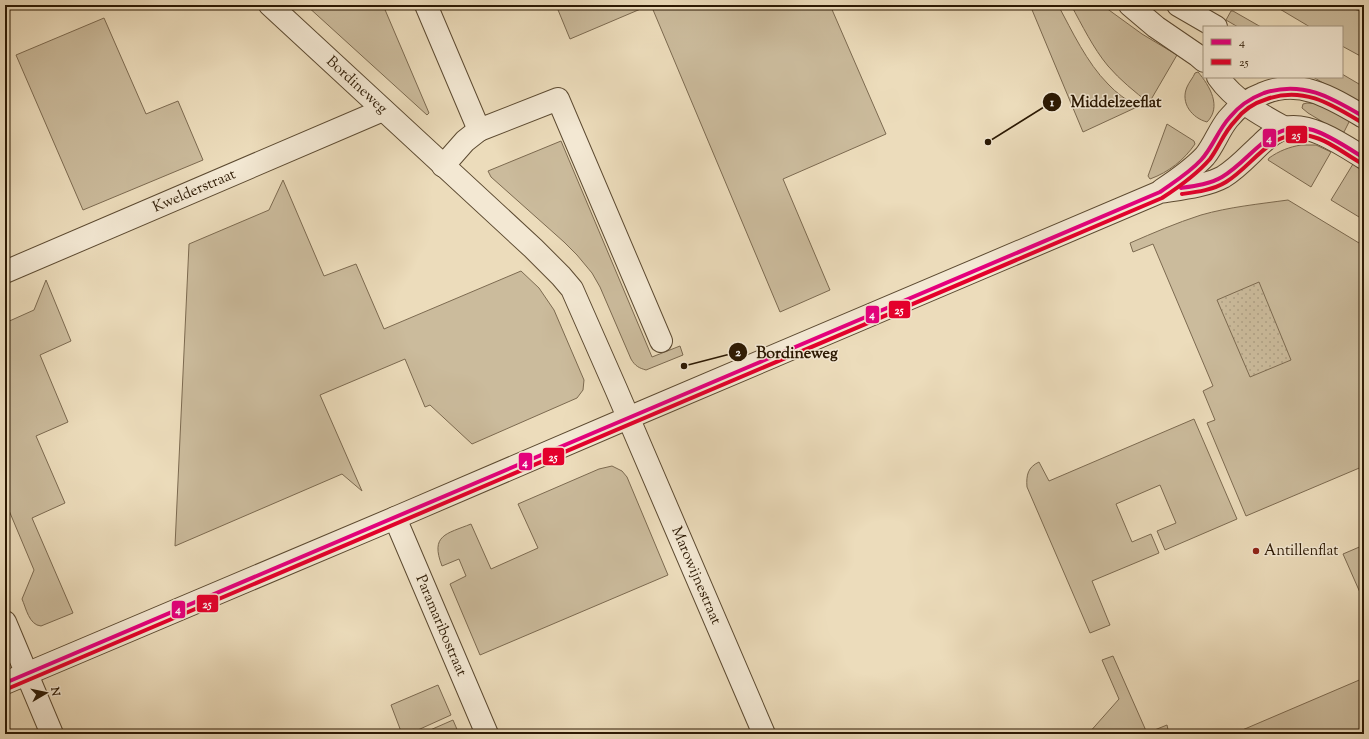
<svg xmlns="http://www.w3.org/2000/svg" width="1369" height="739" viewBox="0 0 1369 739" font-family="'Sorts Mill Goudy',serif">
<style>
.grass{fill:#cbbb9c;stroke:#7c6a50}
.park{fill:url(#park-dots);stroke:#7c6a50}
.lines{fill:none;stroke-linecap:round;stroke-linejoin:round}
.minor-casing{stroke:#5c4a31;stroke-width:24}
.minor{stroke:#f3e8d3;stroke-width:22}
.bus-1-casing{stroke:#f3e8d3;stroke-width:7}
.bus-2-casing{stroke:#f3e8d3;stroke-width:7}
.bus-1{stroke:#e5007d;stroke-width:4}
.bus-2{stroke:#e4002b;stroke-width:4}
.poi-dot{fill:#8f2418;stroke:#f3e8d3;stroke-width:1.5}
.labels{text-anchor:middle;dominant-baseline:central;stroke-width:3;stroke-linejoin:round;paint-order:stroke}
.street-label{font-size:15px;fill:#2c1903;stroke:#f3e8d3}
.poi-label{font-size:15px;fill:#2c1903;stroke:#f3e8d3;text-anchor:start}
.leader{fill:none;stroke:#2c1903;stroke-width:1.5}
.callout-dot{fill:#2c1903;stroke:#f3e8d3;stroke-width:1.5}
.mark-label{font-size:12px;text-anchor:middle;font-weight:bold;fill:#fff}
.callout-label{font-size:16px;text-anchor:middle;font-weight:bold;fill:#2c1903;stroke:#f3e8d3;stroke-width:3;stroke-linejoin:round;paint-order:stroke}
.line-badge{stroke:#f3e8d3;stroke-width:1.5}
.badge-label{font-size:11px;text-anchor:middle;font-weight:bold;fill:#fff}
</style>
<defs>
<pattern id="park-dots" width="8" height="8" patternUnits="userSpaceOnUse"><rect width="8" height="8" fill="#cbbb9c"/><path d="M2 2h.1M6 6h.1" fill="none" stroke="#aea085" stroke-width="1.8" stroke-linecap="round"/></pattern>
</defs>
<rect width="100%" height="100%" fill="#ecdcbb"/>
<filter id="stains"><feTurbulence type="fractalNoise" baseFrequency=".005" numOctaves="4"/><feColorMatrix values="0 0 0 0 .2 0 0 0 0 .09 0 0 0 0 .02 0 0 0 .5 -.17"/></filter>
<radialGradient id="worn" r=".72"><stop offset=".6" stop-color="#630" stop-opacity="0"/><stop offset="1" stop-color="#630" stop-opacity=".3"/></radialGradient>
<!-- grass -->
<g class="grass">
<path d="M 306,5 L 383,5 L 429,113 L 427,115 Z"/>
<path d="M 556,5 L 650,5 L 570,39 Z"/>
<path d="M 651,5 L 830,5 L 886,134 L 783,179 L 830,290 L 780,312 Z"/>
<path d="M 1030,5 L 1058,5 C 1072,31 1087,63 1108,84 C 1116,93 1127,100 1137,107 L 1083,132 Z"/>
<path d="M 1071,5 L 1102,5 L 1142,34 L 1177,55 L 1149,103 C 1135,92 1120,80 1108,66 C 1093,48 1082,25 1071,5 Z"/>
<path d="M 1273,5 L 1340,5 L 1364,12 L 1364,58 L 1342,46 L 1342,27 L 1310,27 Z"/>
<path d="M 1231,11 L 1233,11 L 1261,27 L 1238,27 L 1226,20 Z"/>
<path d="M 104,18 L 146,114 L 178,101 L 203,160 L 83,210 L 16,55 Z"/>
<path d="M 1198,72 C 1210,86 1222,107 1207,122 C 1192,118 1180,103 1187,87 C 1189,82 1193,78 1195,73 Z"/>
<path d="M 1342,74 L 1364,87 L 1364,100 L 1362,103 L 1359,104 L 1313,77 L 1342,77 Z"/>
<path d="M 1307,103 L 1319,104 L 1350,120 L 1344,132 L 1341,133 L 1308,113 L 1302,108 L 1303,104 Z"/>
<path d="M 1167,124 L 1194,141 L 1195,144 C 1184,160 1169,172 1150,179 L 1148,176 Z"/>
<path d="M 561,141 L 652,357 L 680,346 L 683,355 L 646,370 C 639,368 635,366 631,359 L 600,287 L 592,273 L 577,255 L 564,242 L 491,177 L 488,171 Z"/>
<path d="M 1301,145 L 1316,145 L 1331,152 L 1311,187 L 1268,160 L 1269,158 C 1279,151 1289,147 1301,145 Z"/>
<path d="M 1353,164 L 1364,167 L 1364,220 L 1331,200 Z"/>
<path d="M 283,180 L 324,276 L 356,264 L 384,329 L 521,271 L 539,288 L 554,310 L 584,380 L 583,390 L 577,398 L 472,444 L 430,405 L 425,407 L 405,359 L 320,395 L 362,491 L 342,474 L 175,546 L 189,244 L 269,210 Z"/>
<path d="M 1288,200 L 1364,246 L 1364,466 L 1246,516 L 1207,423 L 1215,420 L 1203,391 L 1213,386 L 1153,244 L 1133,252 L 1130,243 C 1153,233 1176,223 1201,215 C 1229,207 1259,204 1288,200 Z"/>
<path d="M 46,280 L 71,341 L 40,355 L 68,422 L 36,436 L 65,503 L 32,518 L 73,613 L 41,626 C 29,625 26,608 22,599 L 34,570 L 5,501 L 5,323 L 34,310 Z"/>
<path d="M 1194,419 L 1237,519 L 1165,550 L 1157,531 L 1176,523 L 1160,485 L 1116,504 L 1132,542 L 1151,534 L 1159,553 L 1092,581 L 1110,625 L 1090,633 L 1027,487 C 1026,475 1028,467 1039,462 L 1049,481 Z"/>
<path d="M 612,466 L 622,471 L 627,477 L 668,575 L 480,655 L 450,584 L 466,576 L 459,559 L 442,566 C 430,535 446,534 471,524 L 491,569 L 538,548 L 518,504 L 599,469 Z"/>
<path d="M 1364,545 L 1364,596 L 1362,597 L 1343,554 Z"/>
<path d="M 1113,656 L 1147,733 L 1167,725 L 1169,734 L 1088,734 L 1119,699 L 1102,660 Z"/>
<path d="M 1364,678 L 1364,734 L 1233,734 Z"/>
<path d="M 438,685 L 451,715 L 409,734 L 402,734 L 391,705 Z"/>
<path d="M 453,720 L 459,734 L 421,734 Z"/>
</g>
<!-- park -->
<path class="park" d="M 1259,282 L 1291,360 L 1250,377 L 1217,300 Z"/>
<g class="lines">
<defs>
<g id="minor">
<path id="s1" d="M 270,5 L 533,248 L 561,276 L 572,289 L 616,389 L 764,734"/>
<path d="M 426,5 L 479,130 L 558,99 L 661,341"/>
<path d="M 1130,5 L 1156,27 L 1197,55 L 1204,61"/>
<path d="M 1178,5 L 1216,27"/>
<path d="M 1218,77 C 1234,100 1261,115 1285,128"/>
<path d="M 443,166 L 465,141 L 479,130"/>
<path d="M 1162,190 C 1177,180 1193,169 1205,156 C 1214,145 1219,130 1228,119 C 1237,108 1248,99 1262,94 C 1299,77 1332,98 1364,117"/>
<path id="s2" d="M 5,272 L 383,110"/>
<path id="s3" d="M 395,518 L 487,734"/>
<path d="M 5,622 L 52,734"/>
<path d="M 5,683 L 395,518 L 628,418 L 1160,192 C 1178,189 1207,186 1223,177 C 1238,168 1249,155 1262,143 C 1268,137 1276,131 1285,128 C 1310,122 1343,145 1364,158"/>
</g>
</defs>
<!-- minor casing -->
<use href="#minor" class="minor-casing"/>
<!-- minor -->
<use href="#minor" class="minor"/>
<defs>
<g id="bus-1">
<path d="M 1181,188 C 1195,186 1210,184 1222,177 C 1253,159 1271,118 1313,130 C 1331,136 1348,148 1364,158"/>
<path d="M 5,683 L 1160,192 C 1174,182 1189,173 1201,160 C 1213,147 1218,130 1230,117 C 1239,106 1251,98 1264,93 C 1303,80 1332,98 1364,117"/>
</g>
<g id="bus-2">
<path d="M 1182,194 C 1197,192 1213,190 1226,182 C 1255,164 1272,127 1310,136 C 1328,140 1345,154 1361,163"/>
<path d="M 7,689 L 1162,198 C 1179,187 1197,174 1210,159 C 1219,147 1224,132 1235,121 C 1243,110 1254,103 1267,99 C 1303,86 1331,104 1361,122"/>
</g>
</defs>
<!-- bus-1 casing -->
<use href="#bus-1" class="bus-1-casing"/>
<!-- bus-2 casing -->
<use href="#bus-2" class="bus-2-casing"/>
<!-- bus-1 -->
<use href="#bus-1" class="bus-1"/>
<!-- bus-2 -->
<use href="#bus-2" class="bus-2"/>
</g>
<!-- markers -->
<circle class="poi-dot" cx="1256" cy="551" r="4"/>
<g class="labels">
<!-- street labels -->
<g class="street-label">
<text stroke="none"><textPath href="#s1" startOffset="118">Bordineweg</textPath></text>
<text stroke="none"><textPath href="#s2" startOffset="206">Kwelderstraat</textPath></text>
<text stroke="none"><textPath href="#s1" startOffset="727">Marowijnestraat</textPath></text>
<text stroke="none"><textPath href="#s3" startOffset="117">Paramaribostraat</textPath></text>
</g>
<!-- poi labels -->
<g class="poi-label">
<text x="1264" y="551">Antillenflat</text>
</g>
</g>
<!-- callouts -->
<path class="leader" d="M988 142L1052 102M684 366L738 352"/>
<g class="callout-dot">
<circle cx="988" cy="142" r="4"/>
<circle cx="684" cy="366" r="4"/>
<circle cx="1052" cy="102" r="10"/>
<circle cx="738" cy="352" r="10"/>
</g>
<g class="mark-label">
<text x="1052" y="106">1</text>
<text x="738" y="356">2</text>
</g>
<g class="callout-label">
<text x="1116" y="107">Middelzeeflat</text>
<text x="797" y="358">Bordineweg</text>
</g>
<g class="line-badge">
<rect x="1285" y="125" width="23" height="19" rx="4" fill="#e4002b"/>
<rect x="1262" y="128" width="15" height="20" rx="4" fill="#e5007d"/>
<rect x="888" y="300" width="23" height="19" rx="4" fill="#e4002b"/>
<rect x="865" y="305" width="15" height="19" rx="4" fill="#e5007d"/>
<rect x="542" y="447" width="23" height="19" rx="4" fill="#e4002b"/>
<rect x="518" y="452" width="15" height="19" rx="4" fill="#e5007d"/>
<rect x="196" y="594" width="23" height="19" rx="4" fill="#e4002b"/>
<rect x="171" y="600" width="15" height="19" rx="4" fill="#e5007d"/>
</g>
<g class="badge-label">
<text x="1296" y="139">25</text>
<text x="1269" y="142">4</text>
<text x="899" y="314">25</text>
<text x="872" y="318">4</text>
<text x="553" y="461">25</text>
<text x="525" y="466">4</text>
<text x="207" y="608">25</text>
<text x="178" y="613">4</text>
</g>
<!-- margin -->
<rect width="1369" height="739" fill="none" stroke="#ecdcbb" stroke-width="20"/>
<rect x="6" y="6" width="1357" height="727" fill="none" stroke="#2c1903" stroke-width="2"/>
<rect x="10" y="10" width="1349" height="719" fill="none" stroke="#2c1903"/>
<!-- legend -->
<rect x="1203" y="26" width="140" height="52" fill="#f3e8d3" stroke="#a39580"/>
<rect x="1211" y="39" width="20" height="6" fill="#e5007d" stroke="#a39580"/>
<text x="1239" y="46" font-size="12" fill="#2c1903">4</text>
<rect x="1211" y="59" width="20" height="6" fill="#e4002b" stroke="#a39580"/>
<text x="1239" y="66" font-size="12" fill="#2c1903">25</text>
<!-- north arrow -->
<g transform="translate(46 693) rotate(81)" stroke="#f3e8d3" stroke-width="3" paint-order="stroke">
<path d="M0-3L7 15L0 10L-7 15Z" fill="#2c1903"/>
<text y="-6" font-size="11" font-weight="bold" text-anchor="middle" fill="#2c1903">N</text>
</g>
<rect width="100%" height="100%" filter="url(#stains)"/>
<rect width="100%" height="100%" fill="url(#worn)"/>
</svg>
